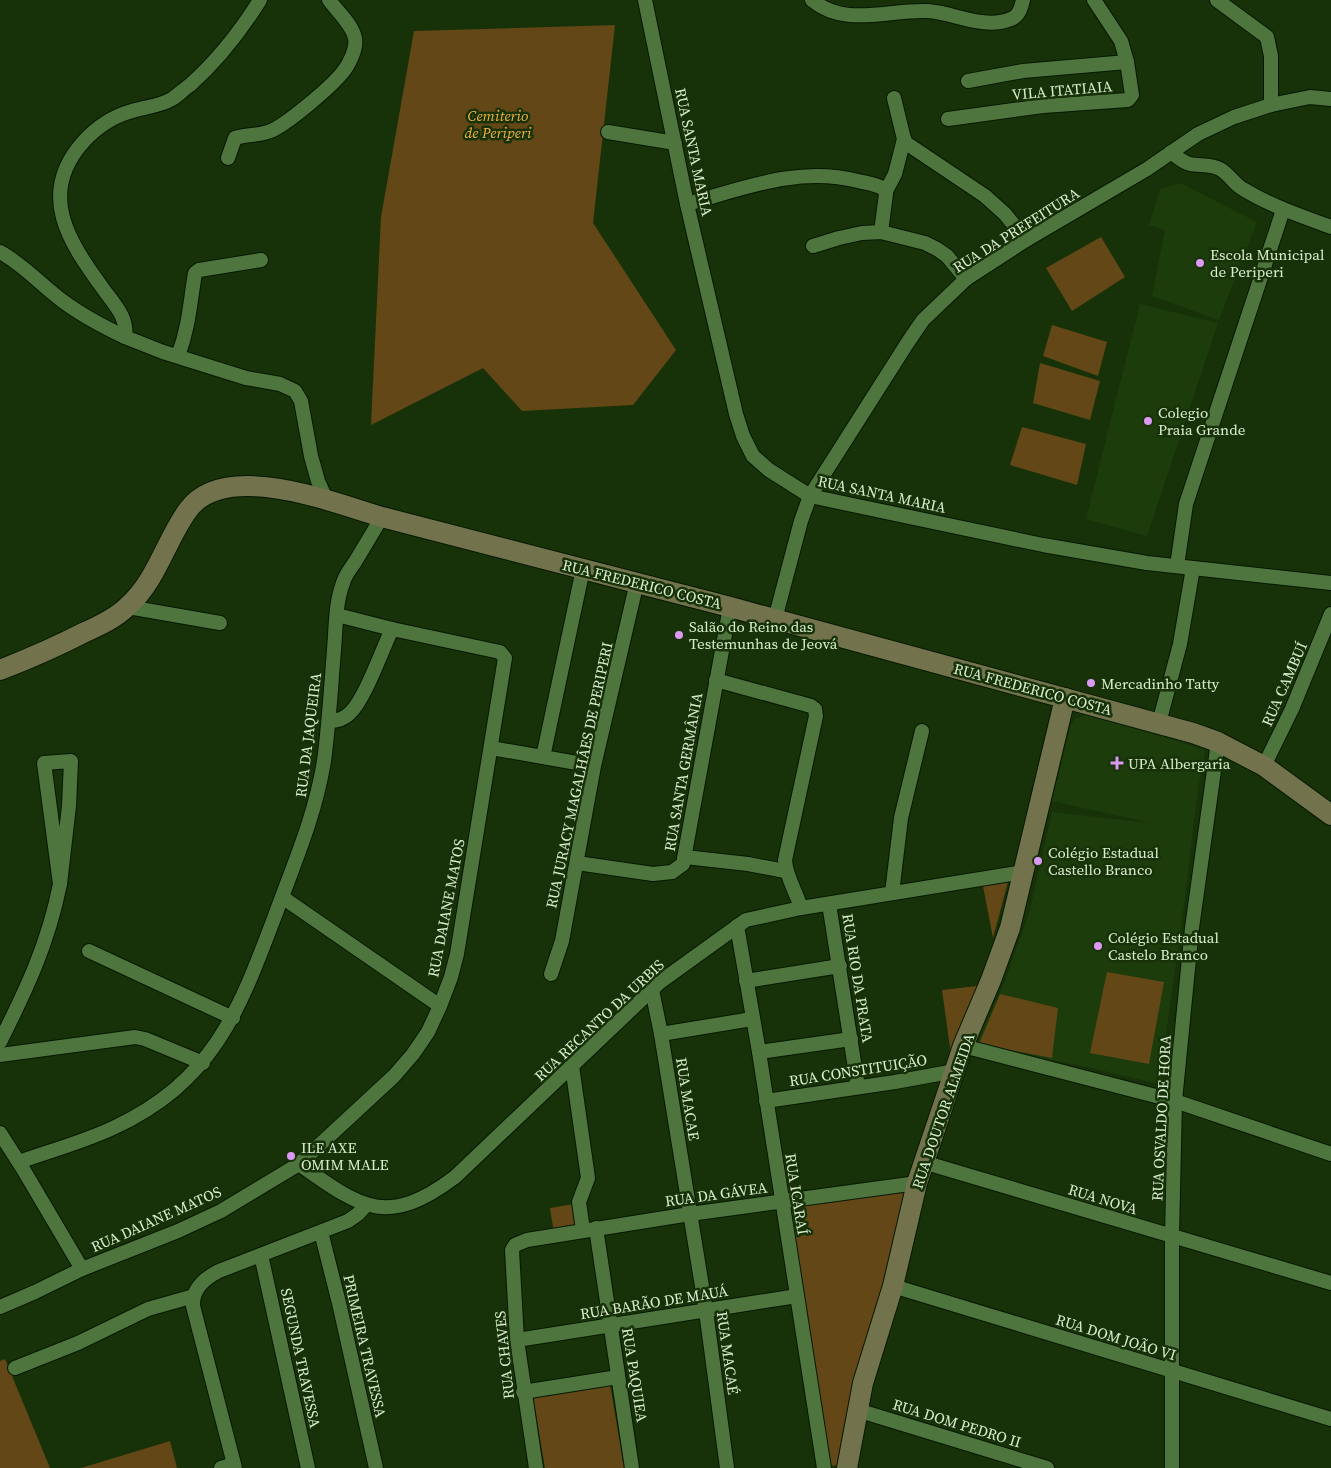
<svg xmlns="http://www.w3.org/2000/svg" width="1331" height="1468" viewBox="0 0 1331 1468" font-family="'Source Serif 4',serif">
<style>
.built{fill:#1d3c0c}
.green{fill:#634717}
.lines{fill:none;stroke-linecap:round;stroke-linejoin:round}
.street-casing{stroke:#061800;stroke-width:16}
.secondary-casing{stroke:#061800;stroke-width:22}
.street{stroke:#4f753e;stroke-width:14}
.secondary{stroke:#72724d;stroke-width:20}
.poi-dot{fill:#dc99f4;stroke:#173208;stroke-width:2}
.labels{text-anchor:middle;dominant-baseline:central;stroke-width:5;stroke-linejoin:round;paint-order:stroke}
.street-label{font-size:15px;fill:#d8edcf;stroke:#173208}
.park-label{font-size:15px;font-style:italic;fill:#f4b140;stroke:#173208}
.poi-label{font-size:15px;fill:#d8edcf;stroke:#173208;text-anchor:start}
</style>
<rect width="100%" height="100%" fill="#173208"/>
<!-- built -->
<g class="built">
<path d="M 1180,183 L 1257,222 L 1219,320 L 1152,296 L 1165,230 L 1149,225 L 1160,189 Z"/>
<path d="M 1140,304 L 1218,323 L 1147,536 L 1086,519 Z"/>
<path d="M 1086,715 L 1177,741 L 1205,750 L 1197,796 L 1184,906 L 1159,1084 L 1087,1067 L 976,1045 L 1005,981 L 1030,910 L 1052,812 L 1151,823 L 1052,801 L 1071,724 L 1075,719 Z"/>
</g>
<!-- green -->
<g class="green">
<path d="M 615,25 L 593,223 L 676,350 L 633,405 L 522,411 L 483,368 L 371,425 L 381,217 L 414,31 Z"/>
<path d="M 1101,237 L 1125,277 L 1072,311 L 1046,268 Z"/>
<path d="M 1052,325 L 1107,342 L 1098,376 L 1043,356 Z"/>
<path d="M 1040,363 L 1100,381 L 1090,420 L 1033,403 Z"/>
<path d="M 1022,427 L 1086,444 L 1077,485 L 1010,465 Z"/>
<path d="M 1008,882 L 993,938 L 983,886 Z"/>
<path d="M 1107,972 L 1164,982 L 1149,1064 L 1090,1053 Z"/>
<path d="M 977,986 L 952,1062 L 942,990 Z"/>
<path d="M 1000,994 L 1058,1008 L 1052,1058 L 979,1044 Z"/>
<path d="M 909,1187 L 840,1465 L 828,1466 L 788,1207 Z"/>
<path d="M 574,1204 L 580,1227 L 554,1233 L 550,1208 Z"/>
<path d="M 5,1359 L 50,1468 L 0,1468 L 0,1361 Z"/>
<path d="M 610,1384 L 624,1468 L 545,1468 L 533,1397 Z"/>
<path d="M 170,1441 L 177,1468 L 81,1468 Z"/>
</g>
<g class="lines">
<defs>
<g id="street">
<path d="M 260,0 C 240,32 218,60 190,85 C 184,89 178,95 172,99 C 160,106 145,107 132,111 C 114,116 97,127 84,141 C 36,194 69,242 104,290 C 115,305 128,318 125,337 L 163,352 L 246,378 L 280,384 L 295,391 L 301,401 L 311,456 L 318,481 L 327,501"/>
<path d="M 645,0 L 687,204 L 736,414 L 743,436 L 753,456 L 769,470 L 810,496 L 1043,545 L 1147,563 L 1331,583"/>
<path d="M 812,0 C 846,28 888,9 928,11 C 955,13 984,30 1011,19 C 1019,16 1021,8 1023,0"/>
<path d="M 1217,0 L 1267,37 L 1271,56 L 1271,105"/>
<path d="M 968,81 L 1023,71 L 1127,62"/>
<path d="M 948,119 L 1043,106 L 1128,100 L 1132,95 L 1127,62 L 1121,41 L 1094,0"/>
<path d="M 608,132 L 675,143"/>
<path d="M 904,139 L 906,143 L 985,196 L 1005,214 L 1026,240"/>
<path d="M 1171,152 C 1177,157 1182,162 1190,164 C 1200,166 1211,164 1220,169 C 1229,174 1234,184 1243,189 C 1271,206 1301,216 1331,227"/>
<path d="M 228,158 L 235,138 C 248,134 261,136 273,130 C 289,122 330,88 342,73 C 349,65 357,49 355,38 C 352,24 337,11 329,0"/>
<path d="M 886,191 L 895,174 L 904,139 L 894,98"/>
<path d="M 687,204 C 745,188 798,166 858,181 C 866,183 877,184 884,189 L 886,194 L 881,232"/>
<path d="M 813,246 L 839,238 L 862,233 L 881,232 L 925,243 L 937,249 L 947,256 L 966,279"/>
<path d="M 0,252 C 24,265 42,286 64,302 C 83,316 104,327 125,337"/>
<path d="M 178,356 C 189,327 190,303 195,273 L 199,270 L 261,260"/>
<path d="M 1177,566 L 1186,504 L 1283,210"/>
<path d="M 128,607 L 220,623"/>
<path d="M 775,619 L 801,521 L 810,496 L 908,342 L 923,320 L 966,279 L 1026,240 L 1147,169 L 1198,134 L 1234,117 L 1271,105 L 1310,97 L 1331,99"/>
<path d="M 716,680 L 811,706 L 815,709 L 816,716 L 785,860 C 786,877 796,891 801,908"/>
<path d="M 329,721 C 337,721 344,719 350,713 C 365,699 382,650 392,629"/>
<path d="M 1159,723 L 1180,644 L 1193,568"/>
<path d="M 491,748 L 594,766"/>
<path d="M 543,757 L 583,569"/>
<path d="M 71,761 L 69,806 L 60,884 L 44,763 Z"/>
<path d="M 1264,766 L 1292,709 L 1331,614"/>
<path d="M 685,857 L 748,864 L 785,871"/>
<path d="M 577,863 L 653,874 L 672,872 L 683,864 L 730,607"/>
<path d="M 892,893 L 901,818 L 922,731"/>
<path d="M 282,897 L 440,1006"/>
<path d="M 829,904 L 858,1087"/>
<path d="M 737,926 L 759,1052 L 824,1468"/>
<path d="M 89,951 L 233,1018"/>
<path d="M 551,974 L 562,941 L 594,766 L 637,582"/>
<path d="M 746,981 L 840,966"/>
<path d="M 652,990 L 661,1034 L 706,1311 L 727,1468"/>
<path d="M 661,1034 L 752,1019"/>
<path d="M 0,1042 C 27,988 48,944 60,884"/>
<path d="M 963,1046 L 1175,1101 L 1331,1154"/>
<path d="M 759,1052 L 851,1039"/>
<path d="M 0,1055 L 135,1037 L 145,1039 L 203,1063"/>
<path d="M 572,1066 L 588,1178 L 579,1202 L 583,1230"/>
<path d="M 766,1101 L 895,1082 L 955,1071"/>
<path d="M 0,1133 L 23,1169 L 82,1269"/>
<path d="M 19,1162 C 50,1151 83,1142 113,1128 C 214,1081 239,1011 276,913 C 295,861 315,816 324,761 C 329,724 331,687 334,650 C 336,628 335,604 343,583 C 345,575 351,568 355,562 C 364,547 373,532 382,517"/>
<path d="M 923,1162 L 1331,1283"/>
<path d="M 299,1164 C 361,1208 387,1228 455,1177 L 660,982 L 746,920 L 801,908 L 1023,872"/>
<path d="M 596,1228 L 632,1468"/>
<path d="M 321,1232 L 339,1303 L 376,1468"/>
<path d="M 261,1255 L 308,1468"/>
<path d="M 893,1286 L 1331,1419"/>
<path d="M 0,1307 L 35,1292 L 82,1269 L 178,1231 L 221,1211 L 299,1164 L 394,1076 L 413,1054 L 428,1032 L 440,1006 L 451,977 L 457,954 L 505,658 L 500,652 L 392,629 L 337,615"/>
<path d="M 517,1340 L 797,1296"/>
<path d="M 15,1368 L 78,1343 L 148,1309 L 194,1296"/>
<path d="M 523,1392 L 618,1377"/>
<path d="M 857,1410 L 1047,1468"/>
<path d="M 221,1468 L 234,1464"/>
<path d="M 235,1468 L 193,1306 C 192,1289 205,1278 219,1271 L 348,1221 L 358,1214 L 366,1205"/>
<path d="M 536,1468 L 517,1340 L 512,1250 L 515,1245 L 527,1240 L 690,1214 L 917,1183"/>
<path d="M 1172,1468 L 1172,1236 L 1175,1101 L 1192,928 L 1218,742"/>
</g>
<g id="secondary">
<path d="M 0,670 C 28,659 56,647 83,633 C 99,626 116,618 128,606 C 157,580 166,540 188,510 C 225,459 334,503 382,517 L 730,607 L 1193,733 L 1218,742 L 1264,766 L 1331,815"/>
<path d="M 847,1468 L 863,1383 L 893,1286 L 917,1183 L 963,1046 L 991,980 L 1010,928 L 1065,698"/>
</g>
</defs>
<!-- street casing -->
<use href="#street" class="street-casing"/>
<!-- secondary casing -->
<use href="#secondary" class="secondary-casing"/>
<!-- street -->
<use href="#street" class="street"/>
<!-- secondary -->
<use href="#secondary" class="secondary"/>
</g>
<!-- markers -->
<g class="poi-dot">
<circle cx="1200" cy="263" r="5"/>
<circle cx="1148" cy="421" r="5"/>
<circle cx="679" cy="635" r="5"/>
<circle cx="1091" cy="683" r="5"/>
<path d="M1114.5 755.5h5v5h5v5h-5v5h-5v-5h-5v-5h5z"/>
<circle cx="1038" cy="861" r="5"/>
<circle cx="1098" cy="946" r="5"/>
<circle cx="291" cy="1156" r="5"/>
</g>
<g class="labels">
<!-- street labels -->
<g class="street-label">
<text transform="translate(1062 90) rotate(-5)">VILA ITATIAIA</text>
<text transform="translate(694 152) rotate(78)">RUA SANTA MARIA</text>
<text transform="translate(1016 230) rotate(-32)">RUA DA PREFEITURA</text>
<text transform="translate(882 494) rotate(12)">RUA SANTA MARIA</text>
<text transform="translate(642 584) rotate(14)">RUA FREDERICO COSTA</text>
<text transform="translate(1284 684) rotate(-66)">RUA CAMBUÍ</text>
<text transform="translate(1033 689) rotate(15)">RUA FREDERICO COSTA</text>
<text transform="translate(308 735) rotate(-83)">RUA DA JAQUEIRA</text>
<text transform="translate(683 772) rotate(-80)">RUA SANTA GERMÂNIA</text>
<text transform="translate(579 775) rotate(-78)">RUA JURACY MAGALHÂES DE PERIPERI</text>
<text transform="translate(446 908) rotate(-79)">RUA DAIANE MATOS</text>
<text transform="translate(858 978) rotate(81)">RUA RIO DA PRATA</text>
<text transform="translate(599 1020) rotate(-43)">RUA RECANTO DA URBIS</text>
<text transform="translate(858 1070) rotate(-9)">RUA CONSTITUIÇÃO</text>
<text transform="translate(688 1099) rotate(81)">RUA MACAE</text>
<text transform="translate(943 1111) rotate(-71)">RUA DOUTOR ALMEIDA</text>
<text transform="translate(1161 1118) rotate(-87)">RUA OSVALDO DE HORA</text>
<text transform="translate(716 1194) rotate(-8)">RUA DA GÁVEA</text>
<text transform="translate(797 1194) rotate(81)">RUA ICARAÍ</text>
<text transform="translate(1103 1199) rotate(17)">RUA NOVA</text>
<text transform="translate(156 1219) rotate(-24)">RUA DAIANE MATOS</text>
<text transform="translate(654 1302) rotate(-9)">RUA BARÃO DE MAUÁ</text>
<text transform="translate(1116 1337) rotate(17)">RUA DOM JOÃO VI</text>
<text transform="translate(365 1346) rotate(77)">PRIMEIRA TRAVESSA</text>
<text transform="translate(728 1353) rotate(82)">RUA MACAÉ</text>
<text transform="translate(504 1355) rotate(-96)">RUA CHAVES</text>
<text transform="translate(301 1358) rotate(78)">SEGUNDA TRAVESSA</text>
<text transform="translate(635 1375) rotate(81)">RUA PAQUIEA</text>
<text transform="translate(957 1423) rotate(17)">RUA DOM PEDRO II</text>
</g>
<!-- park labels -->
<g class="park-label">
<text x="498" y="115">Cemiterio<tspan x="498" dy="17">de Periperi</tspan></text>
</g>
<!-- poi labels -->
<g class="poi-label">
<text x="1210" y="254">Escola Municipal<tspan x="1210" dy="17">de Periperi</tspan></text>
<text x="1158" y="412">Colegio<tspan x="1158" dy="17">Praia Grande</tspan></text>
<text x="689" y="626">Salão do Reino das<tspan x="689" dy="17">Testemunhas de Jeová</tspan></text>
<text x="1101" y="683">Mercadinho Tatty</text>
<text x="1128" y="763">UPA Albergaria</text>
<text x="1048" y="852">Colégio Estadual<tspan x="1048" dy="17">Castello Branco</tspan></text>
<text x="1108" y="937">Colégio Estadual<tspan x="1108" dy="17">Castelo Branco</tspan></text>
<text x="301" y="1147">ILE AXE<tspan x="301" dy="17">OMIM MALE</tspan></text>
</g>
</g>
</svg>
